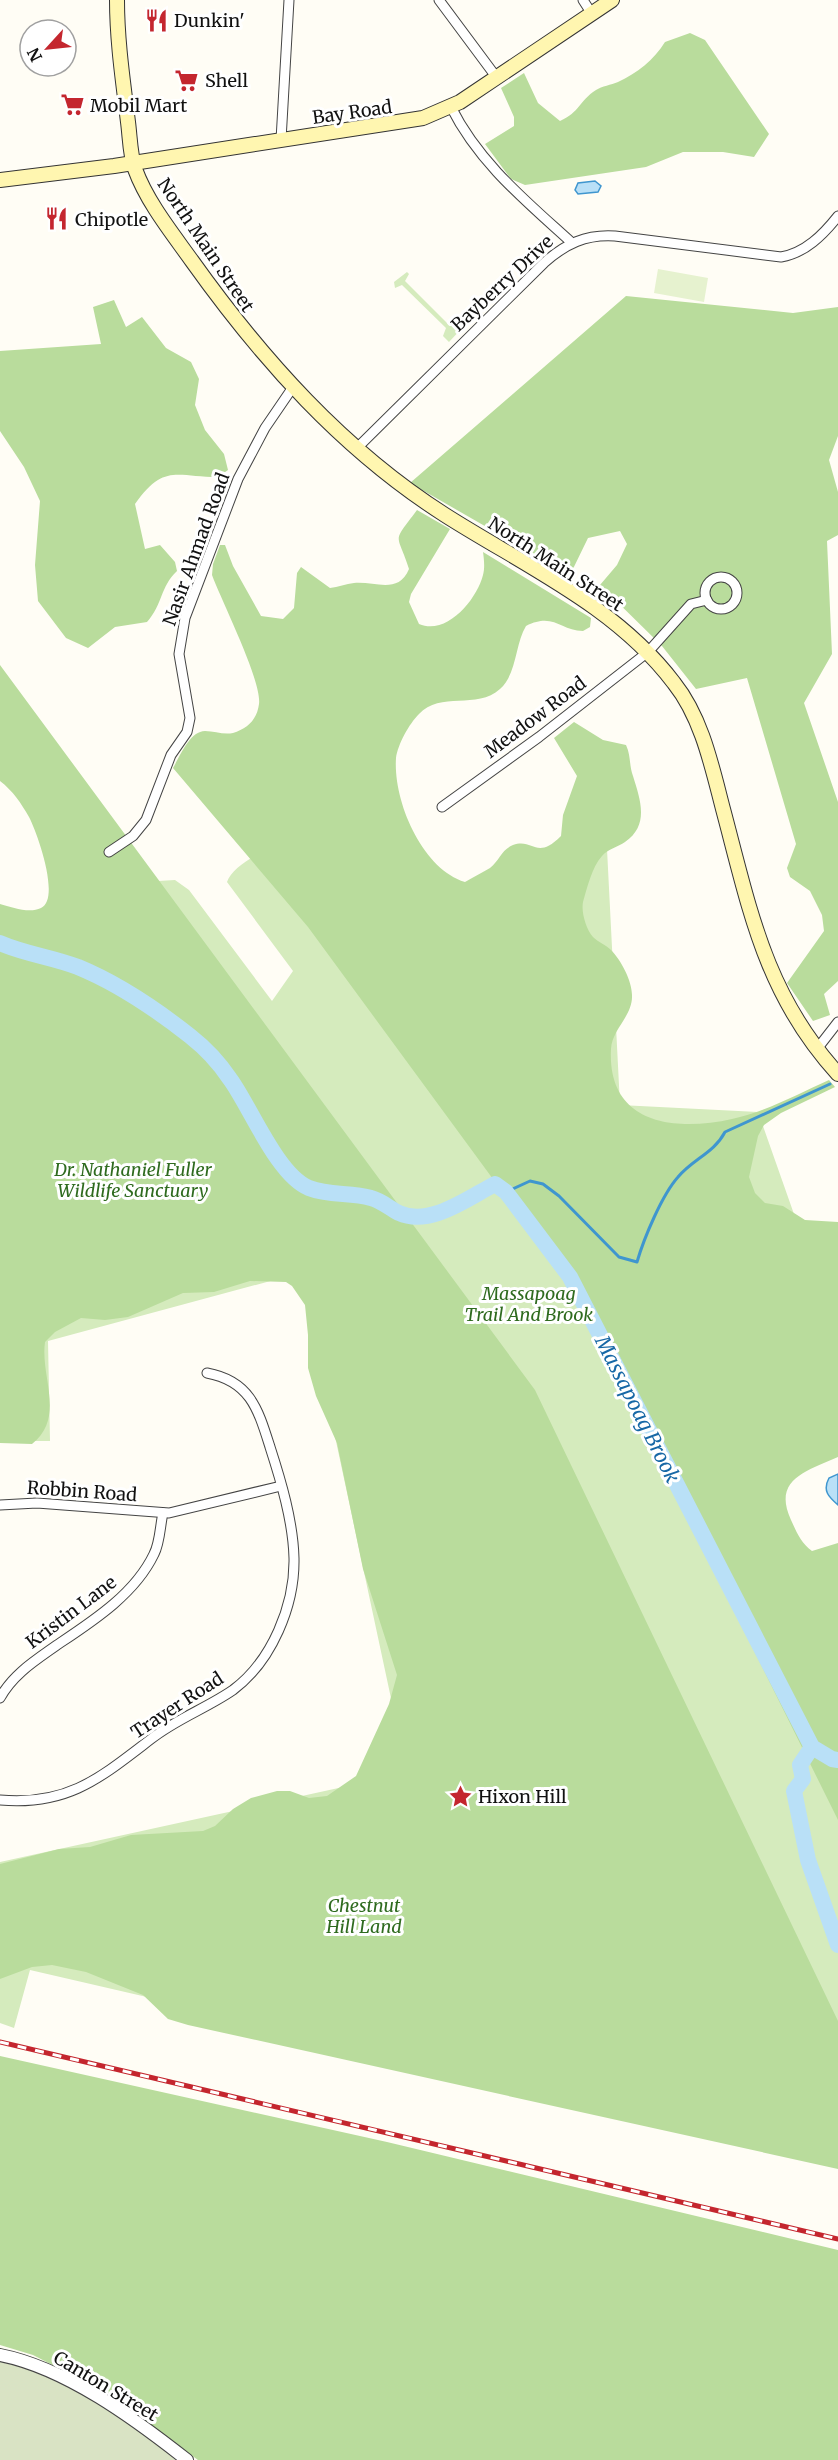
<svg xmlns="http://www.w3.org/2000/svg" width="838" height="2460" viewBox="0 0 838 2460" font-family="Merriweather,serif">
<style>
.green{fill:#d5ebbd}
.forest{fill:#b9dc9c}
.cemetery{fill:#d9e3c4}
.pitch{fill:#e6f2cf}
.water{fill:#b9e0f7;stroke:#3f96cf;stroke-width:1.5}
.lines{fill:none;stroke-linecap:round;stroke-linejoin:round}
.stream{stroke:#3f96cf;stroke-width:3}
.river{stroke:#b9e0f7;stroke-width:16}
.minor-casing{stroke:#444;stroke-width:11}
.tertiary-casing{stroke:#444;stroke-width:14}
.secondary-casing{stroke:#333;stroke-width:16}
.minor{stroke:#fff;stroke-width:9}
.tertiary{stroke:#fff;stroke-width:12}
.secondary{stroke:#fff6b0;stroke-width:14}
.rail-casing{stroke:#c4262e;stroke-width:5}
.rail{stroke:#fff;stroke-width:3;stroke-dasharray:9;stroke-linecap:butt}
.labels{text-anchor:middle;dominant-baseline:central;stroke-width:6;stroke-linejoin:round;paint-order:stroke}
.poi-label{font-size:18px;fill:#111;stroke:#fff;text-anchor:start}
.street-label{font-size:18px;fill:#111;stroke:#fff}
.park-label{font-size:18px;font-style:italic;fill:#2f6b1f;stroke:#fff}
.water-label{font-size:20px;font-style:italic;fill:#1768a6;stroke:#fff}
</style>
<rect width="100%" height="100%" fill="#fffdf5"/>
<!-- green -->
<g class="green">
<path d="M 407,272 L 409,274 L 405,281 L 450,326 L 456,321 L 463,327 L 449,342 L 443,336 L 446,328 L 402,285 L 395,288 L 394,282 Z"/>
<path d="M 320,826 L 456,944 L 607,849 L 620,1105 L 758,1112 L 801,1234 L 768,1470 L 750,1510 L 813,1555 L 838,1544 L 838,2167 L 797,2147 L 30,1970 L 14,2028 L 0,2023 L 0,1862 L 407,1773 L 300,1273 L 48,1341 L 50,1441 L 0,1441 L 58,932 L 158,881 L 175,880 L 189,890 L 272,1001 L 293,971 L 227,882 C 235,858 296,837 320,826 Z"/>
</g>
<!-- forest -->
<g class="forest">
<path d="M 690,33 L 705,40 L 769,134 L 754,157 L 723,152 L 683,152 L 646,167 L 525,185 L 511,179 L 485,144 L 514,126 L 514,117 L 501,88 L 524,73 L 538,103 L 560,121 C 580,112 579,101 596,90 C 602,86 611,85 618,82 C 637,73 654,60 665,42 Z"/>
<path d="M 626,296 L 793,313 L 838,307 L 838,436 L 829,460 L 838,492 L 838,535 L 827,541 L 832,654 L 804,703 L 838,802 L 838,981 L 824,994 L 830,1015 L 813,1021 L 787,983 L 824,931 L 822,915 L 810,891 L 790,877 L 787,868 L 796,844 L 747,678 L 696,689 L 662,646 L 600,585 L 617,565 L 627,544 L 620,531 L 588,538 L 570,575 L 410,483 Z"/>
<path d="M 114,300 L 126,327 L 142,317 L 166,348 L 191,362 L 199,379 L 195,405 L 205,430 L 224,454 L 228,470 L 218,477 C 176,477 164,463 135,504 L 145,549 L 160,545 L 175,562 L 177,571 C 160,587 163,604 147,622 L 115,627 L 88,648 L 66,638 L 38,601 L 35,565 L 40,501 L 24,467 L 0,431 L 0,351 L 101,344 L 93,307 Z"/>
<path d="M 417,510 L 450,529 L 411,594 L 409,602 L 419,624 C 447,636 477,599 483,575 C 485,568 484,559 483,552 L 591,618 L 590,627 L 583,631 C 560,631 554,612 526,626 C 515,644 517,674 500,689 C 477,710 440,691 419,714 C 409,724 398,744 396,758 C 393,801 422,869 465,882 C 473,877 482,873 490,868 C 500,860 501,850 513,845 C 534,838 536,861 561,836 L 563,815 L 577,776 L 554,738 L 574,722 L 603,740 L 626,745 C 631,755 629,766 633,776 C 640,799 650,825 625,842 C 618,847 608,849 602,856 C 592,867 587,888 583,902 C 581,912 586,929 593,937 C 598,942 606,945 611,950 C 621,960 632,981 632,995 C 633,1016 612,1029 611,1049 C 607,1124 674,1132 732,1119 C 765,1112 798,1094 829,1080 L 835,1087 L 781,1113 L 764,1125 L 758,1136 L 749,1177 L 755,1193 L 765,1203 L 783,1206 L 805,1220 L 838,1222 L 838,1457 C 807,1471 772,1479 791,1520 C 797,1533 801,1543 812,1551 L 838,1543 L 838,1820 L 654,1449 L 567,1280 L 308,927 L 173,768 C 180,756 190,731 205,731 C 215,731 223,735 233,733 C 247,729 257,720 259,704 C 262,681 222,602 212,575 L 213,564 L 220,545 L 225,545 L 233,566 L 261,616 L 283,619 L 294,608 L 297,573 L 301,567 L 330,588 C 338,587 346,584 354,583 C 375,581 398,595 409,569 C 397,531 391,545 417,510 Z"/>
<path d="M 0,665 L 535,1390 L 838,2021 L 838,2169 L 188,2025 L 168,2019 L 143,1995 L 86,1972 L 52,1965 L 32,1967 L 0,1979 L 0,1864 L 59,1849 L 90,1847 L 131,1835 L 203,1831 L 215,1826 L 233,1809 L 251,1798 L 277,1791 L 290,1791 L 309,1798 L 327,1796 L 356,1776 L 389,1704 L 397,1675 L 363,1569 L 337,1443 L 316,1396 L 308,1368 L 308,1335 L 305,1305 L 292,1286 L 286,1282 L 250,1281 L 214,1292 L 183,1293 L 128,1317 L 105,1320 L 81,1318 L 55,1332 L 45,1342 C 40,1377 66,1417 32,1444 L 0,1443 L 0,904 C 12,907 29,914 41,908 C 61,899 37,832 29,817 C 21,803 13,791 0,781 Z"/>
<path d="M 0,2056 L 387,2142 L 838,2250 L 838,2460 L 198,2460 L 109,2394 L 33,2355 L 0,2345 Z"/>
</g>
<!-- cemetery -->
<path class="cemetery" d="M 0,2362 C 61,2374 128,2422 176,2460 L 0,2460 Z"/>
<!-- pitch -->
<path class="pitch" d="M 658,269 L 708,278 L 704,302 L 654,293 Z"/>
<!-- water -->
<g class="water">
<path d="M 595,181 L 601,186 L 598,192 L 578,194 L 575,190 L 578,183 Z"/>
<path d="M 838,1474 L 838,1505 C 829,1497 822,1491 829,1478 Z"/>
</g>
<g class="lines">
<!-- stream -->
<path class="stream" d="M 506,1192 L 530,1181 L 543,1184 L 559,1196 L 619,1257 L 637,1262 C 644,1238 662,1195 678,1177 C 693,1159 714,1153 725,1132 L 830,1084"/>
<!-- river -->
<g class="river">
<path d="M 0,943 C 25,954 52,957 78,967 C 117,983 157,1010 190,1036 C 204,1047 220,1064 230,1079 C 250,1106 277,1175 309,1188 C 329,1196 351,1192 371,1198 C 382,1201 389,1208 399,1213 C 430,1227 468,1198 495,1184 L 506,1192 L 570,1277 L 812,1747 L 832,1759 L 838,1760"/>
<path d="M 812,1747 L 800,1765 L 803,1779 L 794,1791 L 808,1860 L 838,1945"/>
</g>
<defs>
<g id="minor">
<path d="M 439,0 L 497,78"/>
<path d="M 583,0 L 592,14"/>
<path d="M 451,107 C 479,163 526,201 572,243"/>
<path d="M 281,140 L 289,0"/>
<path d="M 357,448 L 544,263 C 565,244 586,234 615,236 L 781,257 C 805,253 823,235 838,216"/>
<circle cx="721" cy="593" r="16"/>
<path d="M 442,807 L 539,737 L 648,652 L 691,604 L 707,600"/>
<path d="M 109,852 L 133,836 L 146,820 L 171,755 L 187,732 L 190,718 L 179,654 L 185,618 L 238,479 L 265,428 L 293,387"/>
<path d="M 817,1049 L 838,1022"/>
<path d="M 0,1505 L 37,1503 L 169,1513 L 281,1486"/>
<path d="M 0,1698 C 13,1674 36,1660 57,1645 C 93,1621 135,1594 154,1554 C 160,1543 160,1526 163,1513"/>
<path d="M 0,1800 C 68,1806 100,1778 151,1739 C 176,1719 207,1708 233,1690 C 272,1661 295,1605 294,1558 C 293,1521 281,1481 270,1447 C 258,1409 250,1381 207,1373"/>
</g>
<path id="tertiary" d="M 0,2355 C 66,2368 135,2419 187,2460"/>
<g id="secondary">
<path d="M 117,0 C 117,41 123,81 128,122 C 130,137 130,155 135,169 C 147,202 172,233 192,261 C 262,359 343,450 445,515 C 525,566 616,606 674,683 C 702,718 712,767 723,809 C 750,910 765,994 838,1074"/>
<path d="M 0,180 L 114,166 L 423,118 L 460,102 L 612,0"/>
</g>
</defs>
<!-- minor casing -->
<use href="#minor" class="minor-casing"/>
<!-- tertiary casing -->
<use href="#tertiary" class="tertiary-casing"/>
<!-- secondary casing -->
<use href="#secondary" class="secondary-casing"/>
<!-- minor -->
<use href="#minor" class="minor"/>
<!-- tertiary -->
<use href="#tertiary" class="tertiary"/>
<!-- secondary -->
<use href="#secondary" class="secondary"/>
<defs>
<path id="rail" d="M 0,2042 L 838,2239"/>
</defs>
<!-- rail casing -->
<use href="#rail" class="rail-casing"/>
<!-- rail -->
<use href="#rail" class="rail"/>
</g>
<!-- icons -->
<defs>
<symbol id="restaurant-bare" viewBox="-9 -9 18 18"><path d="M-5-6h1v4h1v-4h1v4h1v-4h1v5L-1.5 .5V6h-2V.5L-5-1ZM5-6V6H3V1.5H1.5Q1.5-4 5-6Z" fill="#c4262e" stroke="#fff" stroke-width="2.5" paint-order="stroke"/></symbol>
<symbol id="supermarket-bare" viewBox="-9 -9 18 18"><path d="M-6-5.5h2.5l.6 2H6L4.5 2H-2.5L-4.4-4H-6ZM-1.5 3.2a1.3 1.3 0 1 0 .1 0ZM3 3.2a1.3 1.3 0 1 0 .1 0Z" fill="#c4262e" stroke="#fff" stroke-width="2.5" paint-order="stroke"/></symbol>
<symbol id="sight-bare" viewBox="-9 -9 18 18"><path d="M0-6L1.8-2.2L6-1.7L2.9 1.2L3.7 5.4L0 3.3L-3.7 5.4L-2.9 1.2L-6-1.7L-1.8-2.2Z" fill="#c4262e" stroke="#fff" stroke-width="2.5" paint-order="stroke"/></symbol>
</defs>
<g fill-rule="evenodd">
<use href="#restaurant-bare" x="140" y="4" width="33" height="33"/>
<use href="#supermarket-bare" x="170" y="64" width="33" height="33"/>
<use href="#supermarket-bare" x="56" y="88" width="33" height="33"/>
<use href="#restaurant-bare" x="40" y="202" width="33" height="33"/>
<use href="#sight-bare" x="444" y="1780" width="33" height="33"/>
</g>
<g class="labels">
<!-- poi labels -->
<g class="poi-label">
<text x="174" y="20">Dunkin'</text>
<text x="205" y="80">Shell</text>
<text x="90" y="105">Mobil Mart</text>
<text x="75" y="219">Chipotle</text>
<text x="478" y="1796">Hixon Hill</text>
</g>
<!-- street labels -->
<g class="street-label">
<text transform="translate(352 112) rotate(-8)">Bay Road</text>
<text transform="translate(206 245) rotate(56)">North Main Street</text>
<text transform="translate(502 283) rotate(-43)">Bayberry Drive</text>
<text transform="translate(196 549) rotate(-70)">Nasir Ahmad Road</text>
<text transform="translate(556 564) rotate(33)">North Main Street</text>
<text transform="translate(535 717) rotate(-37)">Meadow Road</text>
<text transform="translate(82 1491) rotate(4)">Robbin Road</text>
<text transform="translate(71 1612) rotate(-37)">Kristin Lane</text>
<text transform="translate(177 1705) rotate(-33)">Trayer Road</text>
<text transform="translate(106 2386) rotate(31)">Canton Street</text>
</g>
<!-- park labels -->
<g class="park-label">
<text x="133" y="1169">Dr. Nathaniel Fuller<tspan x="133" dy="21">Wildlife Sanctuary</tspan></text>
<text x="529" y="1293">Massapoag<tspan x="529" dy="21">Trail And Brook</tspan></text>
<text x="364" y="1905">Chestnut<tspan x="364" dy="21">Hill Land</tspan></text>
</g>
<!-- water labels -->
<g class="water-label">
<text transform="translate(638 1409) rotate(63)">Massapoag Brook</text>
</g>
</g>
<!-- north arrow -->
<g transform="translate(48 48) rotate(243)"><circle r="28" fill="#ffffff" stroke="#a0a0a0" stroke-width="1.5"/>
<path d="M0-4.5L10 22L0 15L-10 22Z" fill="#c4262e"/>
<text y="-9" font-size="16" font-weight="bold" text-anchor="middle" fill="#111111">N</text>
</g>
</svg>
